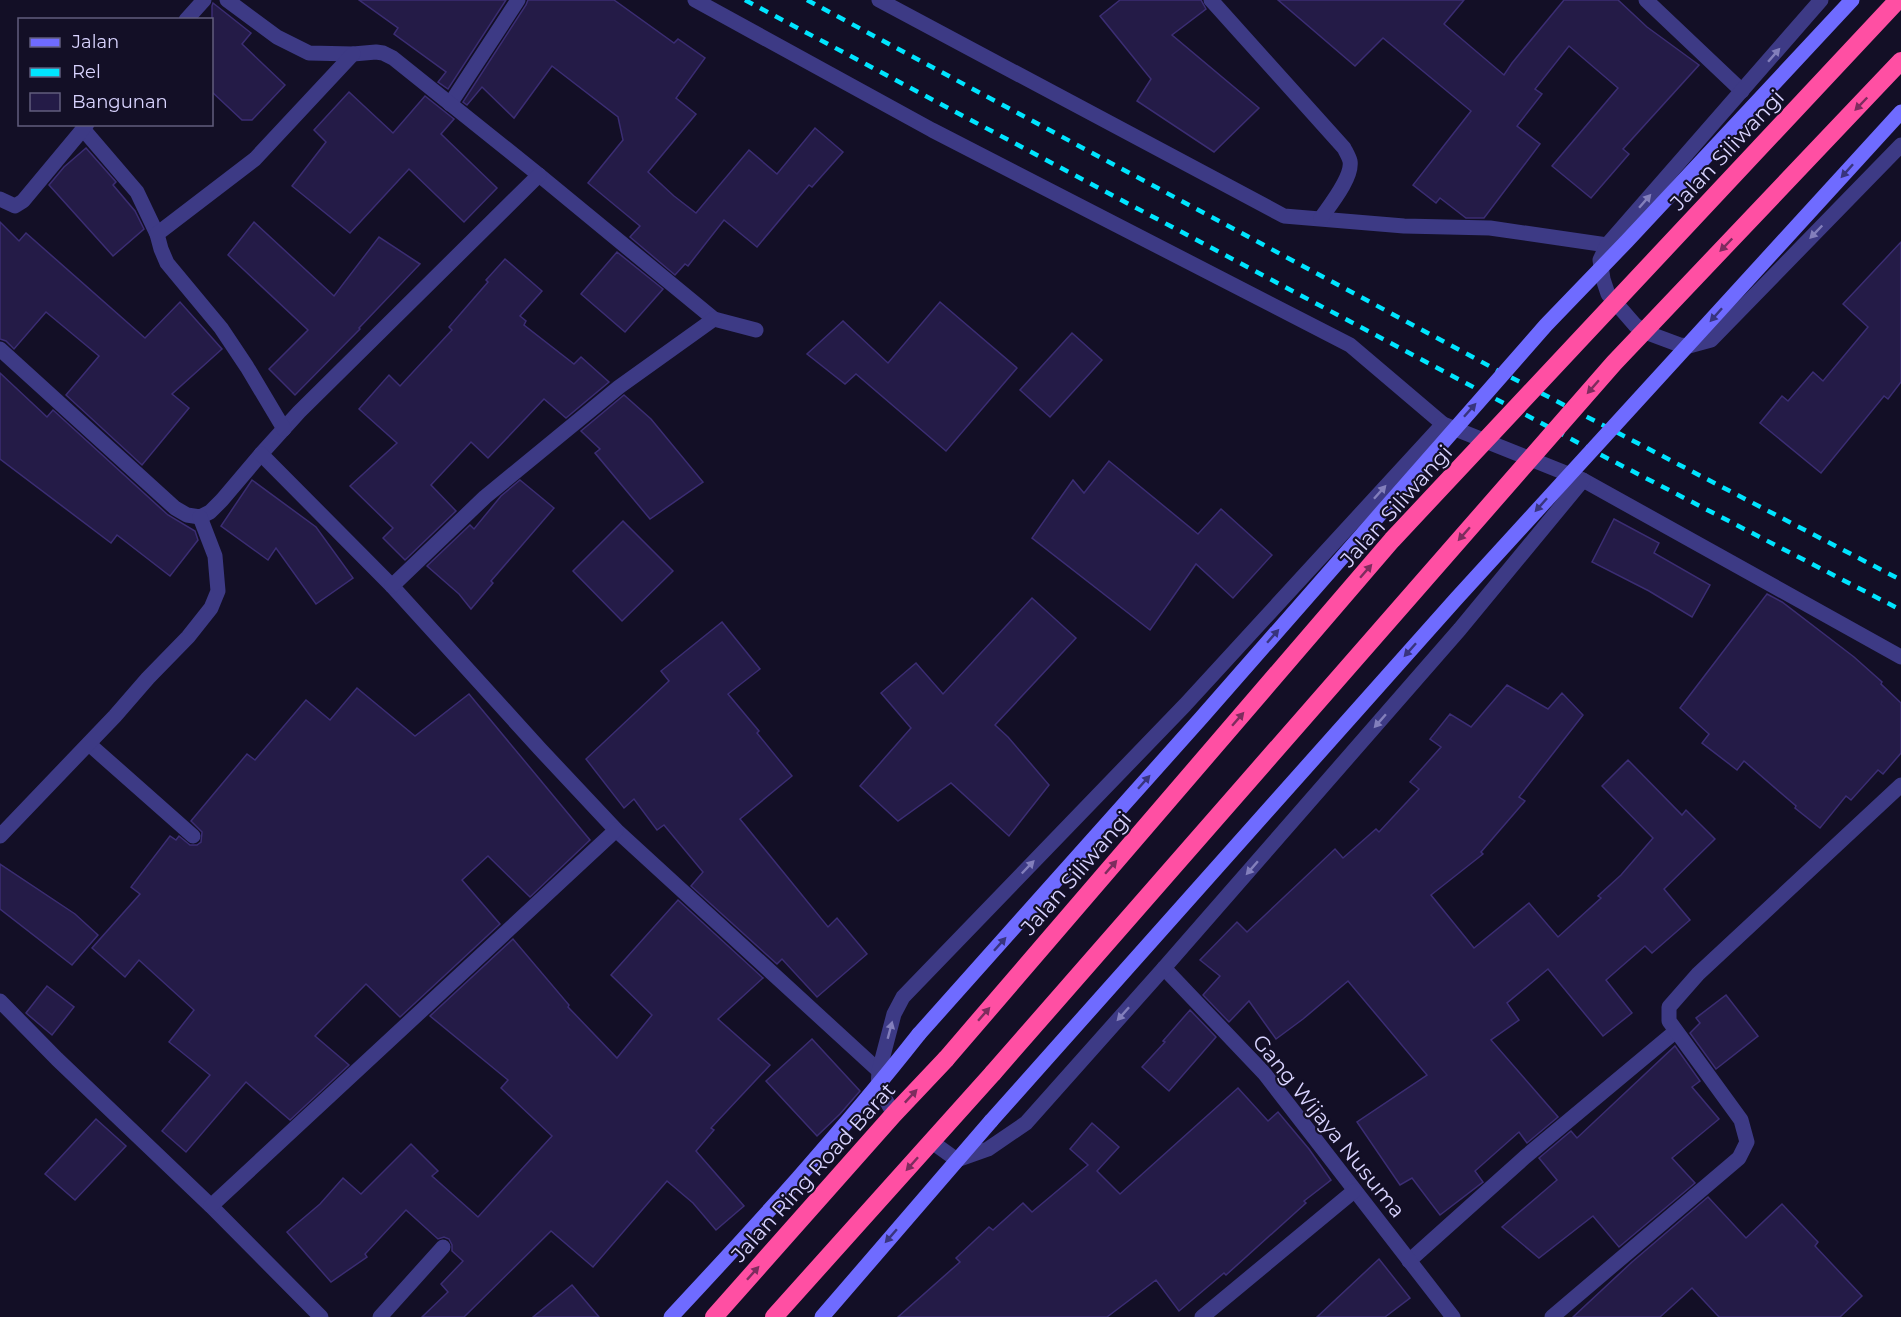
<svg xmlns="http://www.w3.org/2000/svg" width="1901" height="1317" viewBox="0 0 1901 1317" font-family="Montserrat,sans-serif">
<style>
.building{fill:#241b47;stroke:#3b2d73;stroke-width:1.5}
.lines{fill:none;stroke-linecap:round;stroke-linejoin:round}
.lane{stroke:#3d3a85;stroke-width:15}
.street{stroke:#3d3a85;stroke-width:15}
.secondary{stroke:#6f6bff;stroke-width:15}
.highway{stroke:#ff4fa3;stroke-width:18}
.rail{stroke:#00e5ff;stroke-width:4.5;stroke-dasharray:9 8;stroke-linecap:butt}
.secondary-bridge{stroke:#6f6bff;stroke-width:15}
.highway-bridge{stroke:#ff4fa3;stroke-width:18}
.oneway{fill:#837fbc}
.oneway2{fill:#7d2c5e}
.oneway3{fill:#38347d}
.labels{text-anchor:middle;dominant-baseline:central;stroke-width:4.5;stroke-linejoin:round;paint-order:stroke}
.street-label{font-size:21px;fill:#d9d4ff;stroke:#130f26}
</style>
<rect width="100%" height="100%" fill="#130f26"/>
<!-- building -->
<g class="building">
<path d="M 359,0 L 506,0 L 448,89 L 438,82 L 446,72 L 394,34 L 398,28 Z"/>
<path d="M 528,0 L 614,0 L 674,43 L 678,39 L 705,58 L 676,98 L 696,114 L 648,172 L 674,196 L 696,213 L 749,150 L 777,174 L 815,128 L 843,152 L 812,187 L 809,185 L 757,247 L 724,220 L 688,266 L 685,264 L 675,275 L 630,237 L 640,226 L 588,183 L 623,140 L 618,117 L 552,66 L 514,118 L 482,87 L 467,105 L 463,102 L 526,5 Z"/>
<path d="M 1120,0 L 1201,0 L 1206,9 L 1172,35 L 1259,108 L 1214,152 L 1137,101 L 1151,79 L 1100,16 Z"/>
<path d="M 1278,0 L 1464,0 L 1444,24 L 1504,75 L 1512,63 L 1564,0 L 1618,0 L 1647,27 L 1699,65 L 1623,149 L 1629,154 L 1591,198 L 1552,166 L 1618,88 L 1569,46 L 1535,89 L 1542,94 L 1517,126 L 1540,144 L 1484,218 L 1466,218 L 1440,198 L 1436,203 L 1413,185 L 1471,111 L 1383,38 L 1355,66 Z"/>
<path d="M 213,3 L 251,33 L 242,44 L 285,85 L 252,120 L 242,120 L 212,92 L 212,6 Z"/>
<path d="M 349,92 L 393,133 L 425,96 L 454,119 L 441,134 L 497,188 L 464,222 L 409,169 L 350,233 L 292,186 L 326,142 L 314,130 Z"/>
<path d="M 86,148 L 116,182 L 113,185 L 135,211 L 144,229 L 113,256 L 49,185 L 64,167 Z"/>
<path d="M 0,222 L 19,241 L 26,233 L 145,338 L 180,302 L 222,349 L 172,394 L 189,408 L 142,465 L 66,395 L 99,356 L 46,312 L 14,349 L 6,341 L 0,339 Z"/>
<path d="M 254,222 L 334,296 L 379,237 L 420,264 L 359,328 L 360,329 L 295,395 L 269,369 L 308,330 L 228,255 Z"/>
<path d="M 1901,242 L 1901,382 L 1888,399 L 1884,396 L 1821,473 L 1760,423 L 1782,396 L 1788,401 L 1813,372 L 1823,381 L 1868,327 L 1843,304 Z"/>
<path d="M 617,252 L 663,289 L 625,332 L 581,294 Z"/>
<path d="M 505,259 L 542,291 L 520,316 L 526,321 L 524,325 L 574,364 L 581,357 L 609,382 L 566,418 L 544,399 L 488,458 L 471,442 L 431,485 L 456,511 L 405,560 L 383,538 L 393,528 L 350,486 L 397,443 L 359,409 L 389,375 L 400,386 L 452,330 L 449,327 L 488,282 L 486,280 Z"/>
<path d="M 940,302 L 1017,368 L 946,451 L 856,374 L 845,384 L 807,354 L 843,321 L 888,363 Z"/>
<path d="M 1072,333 L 1102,360 L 1050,417 L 1020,390 Z"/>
<path d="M 0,373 L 47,417 L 53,410 L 168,515 L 195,531 L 198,540 L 170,576 L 117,535 L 111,543 L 0,459 Z"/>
<path d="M 624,395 L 651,419 L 703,482 L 650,519 L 595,453 L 600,449 L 581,431 Z"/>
<path d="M 1109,461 L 1198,534 L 1221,509 L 1272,555 L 1233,598 L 1196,564 L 1150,630 L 1032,538 L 1073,480 L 1084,493 Z"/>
<path d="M 252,480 L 316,527 L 353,578 L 316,604 L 276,548 L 268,560 L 221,526 Z"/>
<path d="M 520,480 L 554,508 L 491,581 L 493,583 L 471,609 L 459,594 L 427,566 L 470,525 L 474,529 L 501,496 Z"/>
<path d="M 1614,519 L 1659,543 L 1654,553 L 1710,585 L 1692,617 L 1649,591 L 1592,562 Z"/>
<path d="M 623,521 L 673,571 L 622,621 L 573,571 Z"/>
<path d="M 1767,594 L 1782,602 L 1854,657 L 1882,682 L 1881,684 L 1901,703 L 1901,753 L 1883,774 L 1878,770 L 1851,800 L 1846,796 L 1820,828 L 1795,808 L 1796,806 L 1744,761 L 1737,770 L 1702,743 L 1709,734 L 1680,708 Z"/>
<path d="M 1032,598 L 1076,638 L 995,725 L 1008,737 L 1049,785 L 1009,836 L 951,783 L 898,821 L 860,786 L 911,728 L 881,693 L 916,663 L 943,694 Z"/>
<path d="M 722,622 L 760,669 L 728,694 L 759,731 L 757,733 L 792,776 L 740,819 L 828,927 L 837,918 L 867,954 L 817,997 L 782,959 L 777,964 L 691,886 L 703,872 L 664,825 L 657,830 L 634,799 L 624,808 L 586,759 L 669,681 L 661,671 Z"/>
<path d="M 1507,685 L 1548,709 L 1562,693 L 1583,715 L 1519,797 L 1525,801 L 1481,852 L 1483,854 L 1431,895 L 1474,948 L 1529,903 L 1558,937 L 1601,898 L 1598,896 L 1621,875 L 1653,838 L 1602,786 L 1628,760 L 1682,815 L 1686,810 L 1715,839 L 1664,889 L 1690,920 L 1652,953 L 1645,946 L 1606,980 L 1632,1013 L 1603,1036 L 1548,969 L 1507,1003 L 1519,1020 L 1491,1040 L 1558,1117 L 1527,1143 L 1519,1132 L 1475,1171 L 1483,1182 L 1440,1215 L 1412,1178 L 1400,1185 L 1357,1122 L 1427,1075 L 1348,981 L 1303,1019 L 1276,1039 L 1249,1001 L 1229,1022 L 1203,995 L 1220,976 L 1200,960 L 1237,922 L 1247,932 L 1335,849 L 1343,858 L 1376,829 L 1379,832 L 1419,789 L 1410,782 L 1441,747 L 1430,739 L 1450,714 L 1471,727 Z"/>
<path d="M 357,688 L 415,736 L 469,694 L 590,840 L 530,897 L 488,856 L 462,880 L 500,924 L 400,1017 L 366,984 L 315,1036 L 349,1065 L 290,1120 L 246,1082 L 186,1152 L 162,1131 L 210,1075 L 169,1042 L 194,1010 L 139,960 L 125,977 L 92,948 L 140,894 L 131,887 L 170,836 L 176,840 L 179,836 L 190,845 L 197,845 L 201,842 L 202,832 L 191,821 L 247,754 L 255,760 L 306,700 L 330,720 Z"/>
<path d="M 0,864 L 75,914 L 98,935 L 72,965 L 0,909 Z"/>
<path d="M 678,900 L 763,978 L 718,1019 L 770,1065 L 711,1128 L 714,1130 L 696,1151 L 744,1206 L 716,1230 L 693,1203 L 667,1181 L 593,1267 L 551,1231 L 464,1317 L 422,1317 L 448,1292 L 441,1284 L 463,1261 L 452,1251 L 452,1245 L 449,1239 L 444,1237 L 438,1239 L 406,1210 L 365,1254 L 367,1257 L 331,1282 L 287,1232 L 320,1204 L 343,1178 L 361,1194 L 411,1144 L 438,1171 L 432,1176 L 478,1217 L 552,1136 L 501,1088 L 508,1080 L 430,1016 L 513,939 L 569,1005 L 568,1007 L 617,1058 L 652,1015 L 611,975 Z"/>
<path d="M 47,986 L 74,1007 L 52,1035 L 26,1013 Z"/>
<path d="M 1726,995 L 1758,1036 L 1716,1069 L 1690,1033 L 1700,1023 L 1696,1018 Z"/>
<path d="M 1190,1010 L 1216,1037 L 1169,1091 L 1142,1067 L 1165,1042 L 1163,1041 Z"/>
<path d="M 812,1039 L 860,1091 L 840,1114 L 817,1136 L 766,1081 Z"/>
<path d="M 1675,1046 L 1700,1081 L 1692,1087 L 1719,1119 L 1672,1158 L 1695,1183 L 1619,1247 L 1593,1216 L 1539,1258 L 1502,1227 L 1557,1180 L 1539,1158 L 1571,1131 L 1577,1138 Z"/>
<path d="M 1238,1088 L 1268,1121 L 1278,1112 L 1309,1149 L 1331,1180 L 1304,1201 L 1306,1203 L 1226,1275 L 1224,1273 L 1179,1311 L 1156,1280 L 1107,1317 L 898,1317 L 960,1262 L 956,1258 L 989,1227 L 993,1230 L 1023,1203 L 1032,1212 L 1088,1165 L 1070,1149 L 1092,1123 L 1119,1147 L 1097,1171 L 1120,1194 Z"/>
<path d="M 96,1119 L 126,1146 L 75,1200 L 45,1174 Z"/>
<path d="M 1708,1197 L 1746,1238 L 1782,1204 L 1818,1242 L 1815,1246 L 1862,1296 L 1840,1317 L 1719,1317 L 1692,1288 L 1660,1317 L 1573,1317 L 1632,1262 Z"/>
<path d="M 1379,1259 L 1410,1298 L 1385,1317 L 1317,1317 Z"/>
<path d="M 572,1285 L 599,1317 L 533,1317 Z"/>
</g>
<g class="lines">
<!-- lane -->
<g class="lane">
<path d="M 450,104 L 518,0"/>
<path d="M 89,744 L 193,836"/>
<path d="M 1409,1261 L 1525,1157 L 1676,1031"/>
</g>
<!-- street -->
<g class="street">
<path d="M 227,0 L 277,37 L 309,53 L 353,54 L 376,52 L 383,53 L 393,58 L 539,175 L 714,319 L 756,330"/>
<path d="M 695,0 L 932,130 L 1350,345 L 1443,424 L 1583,480 L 1901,657"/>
<path d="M 879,0 L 1284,216 L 1404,226 L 1490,228 L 1607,245"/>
<path d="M 1211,0 L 1344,148 C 1346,152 1349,157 1350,161 C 1353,177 1330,205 1321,218"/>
<path d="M 1646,0 L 1742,91"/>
<path d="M 1821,0 L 1607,245 L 1600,260 L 1603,279 L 1608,294 L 1635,325 L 1645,332 L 1680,345 L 1689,346 L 1711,340 L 1901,145"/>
<path d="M 186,20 L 204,0"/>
<path d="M 87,124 L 83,129 L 137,192 L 157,234"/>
<path d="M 0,199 L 15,206 L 23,201 L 83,129"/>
<path d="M 0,349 L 175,508 L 187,515 L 200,517 L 210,512 L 222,500 L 261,454 L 299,412 L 539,175"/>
<path d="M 284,429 L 247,367 L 221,328 L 167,263 L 161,249 L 157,234 L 255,159 L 353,54"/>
<path d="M 261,454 L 392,586 L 540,749 L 616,830 L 879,1071"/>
<path d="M 392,586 L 485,497 L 619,387 L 714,319"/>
<path d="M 0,836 L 115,716 L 148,678 L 188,637 L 211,608 L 218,591 L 215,556 L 200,517"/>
<path d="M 1164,968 L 1264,1073 L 1453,1317"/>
<path d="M 0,1001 L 57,1059 L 211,1206 L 321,1317"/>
<path d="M 894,1114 L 878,1087 L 879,1071 L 894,1014 L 903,997 L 1185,705 L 1443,424"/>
<path d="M 932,1142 L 957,1160 L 988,1149 L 1026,1123 L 1164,968 L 1460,629 L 1583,480"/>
<path d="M 211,1206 L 616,830"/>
<path d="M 380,1317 L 443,1247"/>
<path d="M 1202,1317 L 1354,1191"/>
<path d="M 1552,1317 L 1739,1158 L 1747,1142 L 1741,1120 L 1669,1021 L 1669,1007 L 1698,974 L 1901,785"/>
</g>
<!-- secondary -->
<g class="secondary">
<path d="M 671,1317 C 757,1225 841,1133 919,1034"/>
<path d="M 822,1317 L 991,1121"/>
</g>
<!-- highway -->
<g class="highway">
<path d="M 714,1317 L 894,1114 L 946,1059"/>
<path d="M 774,1317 L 993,1073"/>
</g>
<!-- rail -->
<g class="rail">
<path d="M 745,0 L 1605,457 L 1901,610"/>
<path d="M 807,0 L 1493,368 L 1901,580"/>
</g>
<!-- secondary-bridge -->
<g class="secondary-bridge">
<path d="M 919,1034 L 1202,717 L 1546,325 L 1627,241 L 1852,0"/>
<path d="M 991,1121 L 1456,599 L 1901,112"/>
</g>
<!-- highway-bridge -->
<g class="highway-bridge">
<path d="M 946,1059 L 1392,540 L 1898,0"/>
<path d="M 993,1073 L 1614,363 L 1901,61"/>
</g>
</g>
<!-- one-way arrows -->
<defs><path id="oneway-solid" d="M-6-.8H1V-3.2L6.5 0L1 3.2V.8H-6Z" transform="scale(1.5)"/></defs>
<g class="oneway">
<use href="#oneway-solid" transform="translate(1774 55) rotate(-49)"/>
<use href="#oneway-solid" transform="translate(1645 201) rotate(-49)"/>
<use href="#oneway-solid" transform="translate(1816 232) rotate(134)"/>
<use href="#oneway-solid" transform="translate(1380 492) rotate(-48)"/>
<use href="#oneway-solid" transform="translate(1380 721) rotate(131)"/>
<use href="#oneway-solid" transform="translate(1028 867) rotate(-46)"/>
<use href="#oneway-solid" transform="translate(1252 868) rotate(131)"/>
<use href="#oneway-solid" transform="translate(1123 1014) rotate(132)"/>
<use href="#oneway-solid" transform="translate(890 1030) rotate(-75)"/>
</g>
<g class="oneway2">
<use href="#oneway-solid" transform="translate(1861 104) rotate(134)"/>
<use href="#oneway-solid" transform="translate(1726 245) rotate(134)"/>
<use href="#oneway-solid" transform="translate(1593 387) rotate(131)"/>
<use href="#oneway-solid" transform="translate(1464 534) rotate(131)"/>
<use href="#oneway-solid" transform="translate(1366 571) rotate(-49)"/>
<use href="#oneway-solid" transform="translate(1238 719) rotate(-49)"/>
<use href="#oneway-solid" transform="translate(1111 867) rotate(-49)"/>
<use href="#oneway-solid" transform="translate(984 1014) rotate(-49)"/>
<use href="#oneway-solid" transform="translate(911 1096) rotate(-47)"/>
<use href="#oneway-solid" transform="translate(912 1164) rotate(132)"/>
<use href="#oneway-solid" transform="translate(753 1273) rotate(-48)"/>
</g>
<g class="oneway3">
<use href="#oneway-solid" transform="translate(1847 171) rotate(132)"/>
<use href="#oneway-solid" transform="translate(1716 315) rotate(132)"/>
<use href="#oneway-solid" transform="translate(1470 410) rotate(-48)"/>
<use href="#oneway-solid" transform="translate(1541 505) rotate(132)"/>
<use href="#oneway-solid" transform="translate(1273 636) rotate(-49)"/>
<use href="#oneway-solid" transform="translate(1410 650) rotate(132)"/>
<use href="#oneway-solid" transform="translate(1144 782) rotate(-48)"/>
<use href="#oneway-solid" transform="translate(1000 944) rotate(-48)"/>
<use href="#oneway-solid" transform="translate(891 1236) rotate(131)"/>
</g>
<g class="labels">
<!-- street labels -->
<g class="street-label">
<text transform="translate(1727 150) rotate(-47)">Jalan Siliwangi</text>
<text transform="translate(1396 506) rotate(-48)">Jalan Siliwangi</text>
<text transform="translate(1076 873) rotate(-49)">Jalan Siliwangi</text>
<text transform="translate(1329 1126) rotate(51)">Gang Wijaya Nusuma</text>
<text transform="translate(813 1172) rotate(-48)">Jalan Ring Road Barat</text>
</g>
</g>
<!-- legend -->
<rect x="18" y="18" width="195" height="108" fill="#130f26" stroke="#625e7d" stroke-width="1.5"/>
<rect x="30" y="38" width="30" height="9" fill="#6f6bff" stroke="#625e7d" stroke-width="1.5"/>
<text x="72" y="48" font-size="18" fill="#d9d4ff">Jalan</text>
<rect x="30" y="68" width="30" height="9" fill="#00e5ff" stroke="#625e7d" stroke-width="1.5"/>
<text x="72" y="78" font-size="18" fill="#d9d4ff">Rel</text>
<rect x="30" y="93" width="30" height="18" fill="#241b47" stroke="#625e7d" stroke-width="1.5"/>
<text x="72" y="108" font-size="18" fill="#d9d4ff">Bangunan</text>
</svg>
